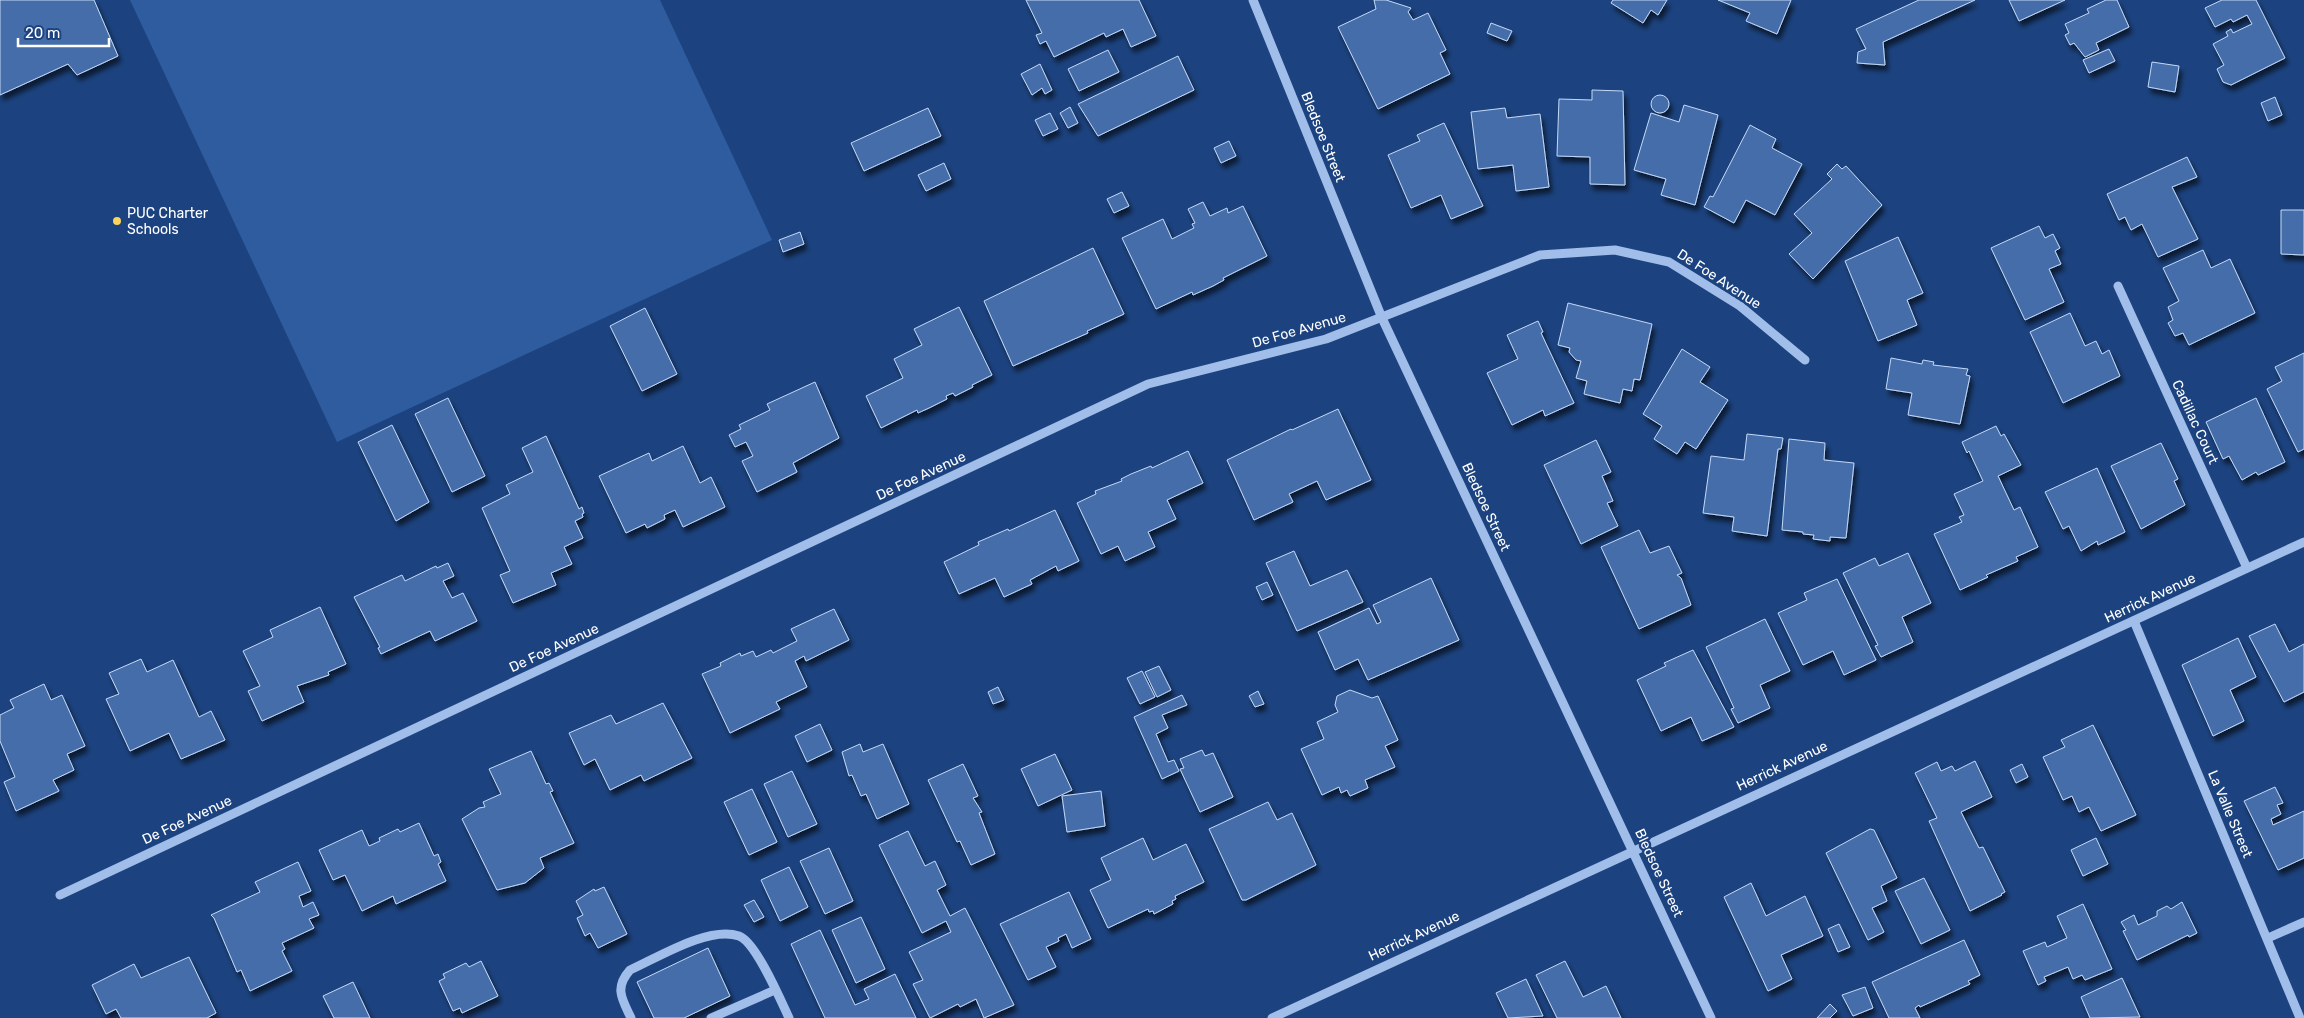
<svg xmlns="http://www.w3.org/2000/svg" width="2304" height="1018" viewBox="0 0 2304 1018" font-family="Rubik,sans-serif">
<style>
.green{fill:#2f5c9e}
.building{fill:#456daa;stroke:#c4d9f7;filter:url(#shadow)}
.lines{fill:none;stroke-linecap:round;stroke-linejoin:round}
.minor{stroke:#a0bee9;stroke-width:9}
.poi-dot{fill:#f9d35e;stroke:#1c4380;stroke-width:2}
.labels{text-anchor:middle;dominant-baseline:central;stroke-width:5;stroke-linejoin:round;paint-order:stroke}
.street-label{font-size:14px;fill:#fff;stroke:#1c4380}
.poi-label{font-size:14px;fill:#fff;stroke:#1c4380;text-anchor:start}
</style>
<defs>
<filter id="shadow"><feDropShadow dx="3" dy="5.5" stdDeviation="2.5" flood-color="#0009"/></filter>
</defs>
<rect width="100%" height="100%" fill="#1c4380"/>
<!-- green -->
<path class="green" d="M 130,0 L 660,0 L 772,240 L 337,442 Z"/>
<!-- building -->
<g class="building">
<path d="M 0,0 L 94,0 L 118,56 L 77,75 L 68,64 L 0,95 Z"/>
<path d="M 1026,0 L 1139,0 L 1156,36 L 1131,47 L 1123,29 L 1106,37 L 1104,33 L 1054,57 L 1046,41 L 1040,44 L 1036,35 L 1042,33 Z"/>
<path d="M 1374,0 L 1386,0 L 1411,8 L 1408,12 L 1413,20 L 1428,13 L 1446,50 L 1440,53 L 1450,74 L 1378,109 L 1338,27 L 1376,9 Z"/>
<path d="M 1613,0 L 1667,0 L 1658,15 L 1651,10 L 1643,23 L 1611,3 Z"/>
<path d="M 1718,0 L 1791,0 L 1777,34 L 1746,21 L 1750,13 Z"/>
<path d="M 1919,0 L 1975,0 L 1883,42 L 1885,65 L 1857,63 L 1858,52 L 1866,49 L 1856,29 Z"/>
<path d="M 2009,0 L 2065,0 L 2019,21 Z"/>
<path d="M 2106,0 L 2117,0 L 2129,27 L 2096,43 L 2099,50 L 2085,57 L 2074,43 L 2070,45 L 2065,35 L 2069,33 L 2065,24 L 2089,13 L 2087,9 Z"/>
<path d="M 2222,0 L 2256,0 L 2285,58 L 2231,85 L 2223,82 L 2217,69 L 2224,65 L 2213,44 L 2228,36 L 2226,32 L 2231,29 L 2233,33 L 2252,24 L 2247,15 L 2233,22 L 2231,19 L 2215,27 L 2205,8 Z"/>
<path d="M 1491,23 L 1512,31 L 1507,41 L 1487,33 Z"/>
<path d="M 2109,49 L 2115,61 L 2089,73 L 2083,60 Z"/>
<path d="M 1108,50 L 1119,72 L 1079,91 L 1068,69 Z"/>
<path d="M 1178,56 L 1194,90 L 1098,136 L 1078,104 Z"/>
<path d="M 2152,62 L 2179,66 L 2175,92 L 2148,87 Z"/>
<path d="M 1040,64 L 1052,90 L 1045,94 L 1042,88 L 1032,95 L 1021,74 Z"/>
<path d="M 1592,90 L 1623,91 L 1625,185 L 1590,184 L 1590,157 L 1557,156 L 1559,99 L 1592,100 Z"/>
<circle cx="1660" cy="104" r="9"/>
<path d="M 2275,97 L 2282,115 L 2268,121 L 2261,103 Z"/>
<path d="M 1684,105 L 1718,115 L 1695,205 L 1661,195 L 1666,179 L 1634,170 L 1651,113 L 1679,122 Z"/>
<path d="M 1070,107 L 1078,123 L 1068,128 L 1060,113 Z"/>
<path d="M 928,108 L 941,136 L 864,171 L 851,143 Z"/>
<path d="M 1505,108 L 1507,118 L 1540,114 L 1549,187 L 1516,191 L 1513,165 L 1478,169 L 1471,112 Z"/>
<path d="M 1050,113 L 1058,129 L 1043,136 L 1035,120 Z"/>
<path d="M 1444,123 L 1483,206 L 1451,219 L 1441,195 L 1411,208 L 1388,155 L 1420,141 L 1417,135 Z"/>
<path d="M 1750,125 L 1776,139 L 1772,148 L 1802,164 L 1775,215 L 1746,200 L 1734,223 L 1704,207 L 1710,196 L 1713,197 Z"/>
<path d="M 1229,141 L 1236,156 L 1221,163 L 1214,148 Z"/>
<path d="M 2187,157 L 2197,177 L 2172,187 L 2198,239 L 2158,257 L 2142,224 L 2131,230 L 2125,217 L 2119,220 L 2107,194 Z"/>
<path d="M 944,163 L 951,179 L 926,191 L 918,175 Z"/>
<path d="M 1837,164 L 1842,169 L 1846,166 L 1882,205 L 1813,279 L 1789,254 L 1812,233 L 1794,214 L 1832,179 L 1827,174 Z"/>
<path d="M 1122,192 L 1129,206 L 1114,213 L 1107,199 Z"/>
<path d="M 1203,202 L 1210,216 L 1227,208 L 1228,213 L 1243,206 L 1267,256 L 1223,278 L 1224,280 L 1213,286 L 1193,295 L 1192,292 L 1156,309 L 1122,238 L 1163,219 L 1172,239 L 1194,228 L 1192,224 L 1195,223 L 1188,209 Z"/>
<path d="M 2281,210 L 2304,210 L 2304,255 L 2281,254 Z"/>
<path d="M 2039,226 L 2045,238 L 2053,234 L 2060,248 L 2055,251 L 2061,264 L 2049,269 L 2064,302 L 2025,320 L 1991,248 Z"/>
<path d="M 800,232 L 804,244 L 783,252 L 779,240 Z"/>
<path d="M 1898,237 L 1923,293 L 1907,300 L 1917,325 L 1878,341 L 1845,261 Z"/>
<path d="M 1093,248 L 1124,314 L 1087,331 L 1088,333 L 1013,366 L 984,301 Z"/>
<path d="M 2203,250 L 2211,268 L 2230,259 L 2255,313 L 2189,345 L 2183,333 L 2175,336 L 2168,323 L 2173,320 L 2168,307 L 2179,301 L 2163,268 Z"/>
<path d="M 1568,303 L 1652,324 L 1640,380 L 1634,379 L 1632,391 L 1623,389 L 1620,403 L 1584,394 L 1587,381 L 1576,378 L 1581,361 L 1576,360 L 1569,352 L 1570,348 L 1558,345 Z"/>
<path d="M 959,307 L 992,375 L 972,385 L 973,387 L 955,396 L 953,393 L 946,396 L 947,399 L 929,408 L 918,413 L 917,410 L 881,428 L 866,396 L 903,378 L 894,359 L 922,345 L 914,329 Z"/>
<path d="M 645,308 L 677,374 L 642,391 L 610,326 Z"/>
<path d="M 2070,313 L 2085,346 L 2096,341 L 2102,354 L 2109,350 L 2120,376 L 2063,403 L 2030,332 Z"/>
<path d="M 1538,321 L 1543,332 L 1541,333 L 1574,403 L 1545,416 L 1543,410 L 1512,425 L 1487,373 L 1518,359 L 1507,335 Z"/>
<path d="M 1682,349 L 1710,367 L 1700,382 L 1728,400 L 1696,449 L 1685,442 L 1677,454 L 1654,439 L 1662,426 L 1643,414 Z"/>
<path d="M 2304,353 L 2304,449 L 2298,452 L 2267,389 L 2282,381 L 2275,367 Z"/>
<path d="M 1891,358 L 1922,364 L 1923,360 L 1934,362 L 1933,365 L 1968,369 L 1966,375 L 1970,376 L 1960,424 L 1908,415 L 1912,393 L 1886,389 Z"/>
<path d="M 815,382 L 839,438 L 793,463 L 797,472 L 757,492 L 742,461 L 753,456 L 746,442 L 735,447 L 729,435 L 741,429 L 739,425 L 770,410 L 767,404 Z"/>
<path d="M 448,398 L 485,476 L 452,492 L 415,414 Z"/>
<path d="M 2256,398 L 2285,462 L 2258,475 L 2256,472 L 2242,480 L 2229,456 L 2223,459 L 2206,422 Z"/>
<path d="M 1338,409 L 1371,480 L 1326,500 L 1317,481 L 1289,494 L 1293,502 L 1254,520 L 1227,460 L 1291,429 L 1292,430 Z"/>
<path d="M 392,425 L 429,502 L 396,521 L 358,442 Z"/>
<path d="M 1996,426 L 2001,436 L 2004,434 L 2021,465 L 1998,476 L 2014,510 L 2020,507 L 2038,547 L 2016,557 L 2018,561 L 1986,575 L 1988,577 L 1960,590 L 1934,534 L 1962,522 L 1959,517 L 1964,515 L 1954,494 L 1983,481 L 1969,451 L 1967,453 L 1962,442 Z"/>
<path d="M 1747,434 L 1783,438 L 1781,449 L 1778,449 L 1767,536 L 1732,531 L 1734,517 L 1703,513 L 1711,456 L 1744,460 Z"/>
<path d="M 546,436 L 579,509 L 582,507 L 584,513 L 582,514 L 583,517 L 575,521 L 583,538 L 564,547 L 572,564 L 551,573 L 556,585 L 513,603 L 500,575 L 510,571 L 482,508 L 510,494 L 506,485 L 533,472 L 522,448 Z"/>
<path d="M 1789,439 L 1825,443 L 1824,460 L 1854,463 L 1846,538 L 1830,537 L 1830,541 L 1813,539 L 1814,535 L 1803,534 L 1803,532 L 1782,530 Z"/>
<path d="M 1596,440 L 1611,472 L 1602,476 L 1613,501 L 1607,503 L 1618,526 L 1581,544 L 1544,465 Z"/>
<path d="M 2161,443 L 2178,479 L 2174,481 L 2185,505 L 2141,529 L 2111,466 Z"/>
<path d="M 683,446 L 700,483 L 711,477 L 725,507 L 683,527 L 675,510 L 664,515 L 665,519 L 647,528 L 645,524 L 626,533 L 599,476 L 649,453 L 652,461 Z"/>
<path d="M 1188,451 L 1203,483 L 1167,500 L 1176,519 L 1148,532 L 1155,547 L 1125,561 L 1118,546 L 1101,554 L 1077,503 L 1096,494 L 1095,491 L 1122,481 L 1121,479 L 1131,474 L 1151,466 L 1152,468 Z"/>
<path d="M 2097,468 L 2125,532 L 2098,545 L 2097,541 L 2081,551 L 2069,526 L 2063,529 L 2045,492 Z"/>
<path d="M 1055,510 L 1079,561 L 1058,571 L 1056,566 L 1030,580 L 1032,584 L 1004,597 L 995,578 L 959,594 L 944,562 L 979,545 L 978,542 L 1008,529 L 1009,531 Z"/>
<path d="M 1639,530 L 1650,553 L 1669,546 L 1682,573 L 1677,575 L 1681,578 L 1691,605 L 1639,629 L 1601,547 Z"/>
<path d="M 1294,551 L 1310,586 L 1347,570 L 1363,602 L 1297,631 L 1266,563 Z"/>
<path d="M 1908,553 L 1931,603 L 1902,617 L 1913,642 L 1881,657 L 1875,646 L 1878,645 L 1843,573 L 1875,558 L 1879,566 Z"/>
<path d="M 448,563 L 454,576 L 443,581 L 452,598 L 463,593 L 477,621 L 435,641 L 430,631 L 381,654 L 378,648 L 380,647 L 354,597 L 402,575 L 405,581 L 436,566 L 437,568 Z"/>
<path d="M 1431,578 L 1459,640 L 1368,680 L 1358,659 L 1335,670 L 1318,632 L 1369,608 L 1377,624 L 1381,622 L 1373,605 Z"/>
<path d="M 1837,579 L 1876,660 L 1844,675 L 1833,651 L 1803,665 L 1778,613 L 1807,600 L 1804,593 Z"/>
<path d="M 1267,582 L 1273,595 L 1262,600 L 1256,587 Z"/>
<path d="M 320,607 L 346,664 L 328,672 L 329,675 L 297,686 L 304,702 L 262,721 L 248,691 L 260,686 L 243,651 L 273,637 L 270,630 Z"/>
<path d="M 834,609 L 849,640 L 806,661 L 804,656 L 795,661 L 807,687 L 776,702 L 780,709 L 730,733 L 702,674 L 721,666 L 720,663 L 740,653 L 741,656 L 753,651 L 756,657 L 771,650 L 773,653 L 797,641 L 791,629 Z"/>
<path d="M 1765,619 L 1790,671 L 1760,685 L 1770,708 L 1738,723 L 1731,709 L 1734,708 L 1706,647 Z"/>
<path d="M 2275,624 L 2289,652 L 2304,644 L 2304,692 L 2284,702 L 2249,636 Z"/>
<path d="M 2238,638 L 2256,677 L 2230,690 L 2244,721 L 2213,736 L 2182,665 Z"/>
<path d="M 1693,650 L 1734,727 L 1702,741 L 1691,717 L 1661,731 L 1637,680 L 1666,666 L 1664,663 Z"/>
<path d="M 141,659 L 147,672 L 173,660 L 199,717 L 211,711 L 225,740 L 181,759 L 169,733 L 130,751 L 106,699 L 119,694 L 109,673 Z"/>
<path d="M 1159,666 L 1171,690 L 1157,697 L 1145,672 Z"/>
<path d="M 1142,671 L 1155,697 L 1140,704 L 1127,678 Z"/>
<path d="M 44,684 L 51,700 L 62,695 L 85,746 L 67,754 L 74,770 L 53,780 L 59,791 L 16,811 L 4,782 L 15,777 L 0,741 L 0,715 L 14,708 L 10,700 Z"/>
<path d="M 998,687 L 1004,700 L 993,704 L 988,692 Z"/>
<path d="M 1350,690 L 1372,698 L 1378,696 L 1398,740 L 1385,746 L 1395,767 L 1365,780 L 1368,788 L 1350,796 L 1347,790 L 1341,793 L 1339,787 L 1322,795 L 1301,749 L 1324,739 L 1317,722 L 1338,712 L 1335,705 L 1337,696 Z"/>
<path d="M 1258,691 L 1264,704 L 1255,707 L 1249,696 Z"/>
<path d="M 1182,695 L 1187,705 L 1162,715 L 1168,728 L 1156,734 L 1168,762 L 1174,760 L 1179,771 L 1162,779 L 1134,717 Z"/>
<path d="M 663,703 L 692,758 L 644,781 L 641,775 L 610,790 L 595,759 L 584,765 L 569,733 L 611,715 L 616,724 Z"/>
<path d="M 820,724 L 832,750 L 807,762 L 795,736 Z"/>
<path d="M 2093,725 L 2136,815 L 2101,831 L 2089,807 L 2079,812 L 2072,796 L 2063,800 L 2043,757 L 2065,747 L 2061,740 Z"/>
<path d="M 860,744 L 863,752 L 883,744 L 909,804 L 877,819 L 866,794 L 861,796 L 852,775 L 849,776 L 842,752 Z"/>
<path d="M 1202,750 L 1205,756 L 1213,753 L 1233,797 L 1200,812 L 1180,769 L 1184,768 L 1180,759 Z"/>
<path d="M 531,751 L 546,784 L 549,783 L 553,791 L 550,792 L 574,843 L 540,858 L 544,868 L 525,883 L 497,890 L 462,819 L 479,808 L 485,807 L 483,802 L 501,794 L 489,769 Z"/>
<path d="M 1055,754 L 1072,790 L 1038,806 L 1021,769 Z"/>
<path d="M 1975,761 L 1992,797 L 1961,812 L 1979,848 L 1983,847 L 2005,892 L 2001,894 L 2002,895 L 1970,911 L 1929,821 L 1937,818 L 1915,773 L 1937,762 L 1941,771 L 1952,766 L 1955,771 Z"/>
<path d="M 963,764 L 978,796 L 973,798 L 982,812 L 979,813 L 995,854 L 971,865 L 960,841 L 957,842 L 928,780 Z"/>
<path d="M 2022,764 L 2028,777 L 2016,783 L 2010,770 Z"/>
<path d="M 792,771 L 817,824 L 788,837 L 764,784 Z"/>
<path d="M 2275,787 L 2283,803 L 2277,805 L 2281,814 L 2271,819 L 2273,825 L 2304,811 L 2304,858 L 2278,870 L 2244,801 Z"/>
<path d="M 752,789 L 777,842 L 749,855 L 724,802 Z"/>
<path d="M 1101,791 L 1105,826 L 1067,832 L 1062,796 Z"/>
<path d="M 1268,802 L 1277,820 L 1292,813 L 1316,865 L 1246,900 L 1242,900 L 1209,829 Z"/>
<path d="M 419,823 L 434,856 L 438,854 L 441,862 L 438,864 L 446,881 L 396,904 L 393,896 L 362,911 L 345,875 L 333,880 L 319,850 L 362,830 L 369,846 L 380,841 L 379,838 L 398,829 L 400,832 Z"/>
<path d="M 1870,829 L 1874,830 L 1897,878 L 1881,886 L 1887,901 L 1872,908 L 1884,932 L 1868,940 L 1826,853 Z"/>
<path d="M 908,831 L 925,866 L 935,861 L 946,885 L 937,890 L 950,916 L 965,908 L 1014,1005 L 984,1018 L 976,999 L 960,1007 L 958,1004 L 930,1018 L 913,984 L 923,980 L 909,952 L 951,932 L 946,921 L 922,933 L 879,845 Z"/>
<path d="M 1143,838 L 1153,860 L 1186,844 L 1204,882 L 1175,896 L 1176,899 L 1172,901 L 1173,904 L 1154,914 L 1153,911 L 1149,912 L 1148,909 L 1108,928 L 1090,890 L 1111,880 L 1101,858 Z"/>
<path d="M 2096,838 L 2108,864 L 2083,876 L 2071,850 Z"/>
<path d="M 829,848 L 853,901 L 825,914 L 800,861 Z"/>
<path d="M 298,862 L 311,891 L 299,896 L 303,907 L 313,902 L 319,915 L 309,919 L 314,928 L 282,943 L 285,949 L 282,951 L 292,971 L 250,991 L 241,970 L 237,972 L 214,918 L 211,915 L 260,892 L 255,882 Z"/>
<path d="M 789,867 L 808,907 L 780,921 L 761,880 Z"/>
<path d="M 1924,878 L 1950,930 L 1921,944 L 1895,891 Z"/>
<path d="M 1751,883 L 1766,916 L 1805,896 L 1823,936 L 1781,955 L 1792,979 L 1768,991 L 1724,897 Z"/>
<path d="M 604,887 L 627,934 L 598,948 L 590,933 L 585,936 L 577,918 L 583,915 L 576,901 L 594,889 L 595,891 Z"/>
<path d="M 1069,892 L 1091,939 L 1072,948 L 1066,934 L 1058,938 L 1059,941 L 1046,947 L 1056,967 L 1028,980 L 1000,924 Z"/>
<path d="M 754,900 L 764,917 L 754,922 L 744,905 Z"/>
<path d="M 2182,902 L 2197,933 L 2189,937 L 2188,935 L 2137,960 L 2123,931 L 2126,930 L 2121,922 L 2134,915 L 2138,925 L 2157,916 L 2157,911 L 2167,906 L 2171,909 Z"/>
<path d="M 2083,904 L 2112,969 L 2085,980 L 2082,975 L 2073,979 L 2068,967 L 2044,977 L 2046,981 L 2038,985 L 2023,951 L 2045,942 L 2047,947 L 2067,938 L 2057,916 Z"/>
<path d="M 861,917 L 885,969 L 856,983 L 832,930 Z"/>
<path d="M 1839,924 L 1850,947 L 1838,952 L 1828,929 Z"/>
<path d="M 820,930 L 855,1005 L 869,999 L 864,989 L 895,974 L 916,1018 L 825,1018 L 791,944 Z"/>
<path d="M 1964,940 L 1980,975 L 1968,981 L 1970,984 L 1920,1007 L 1919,1005 L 1915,1008 L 1920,1018 L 1889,1018 L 1872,982 Z"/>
<path d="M 708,948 L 730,996 L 684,1018 L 654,1018 L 637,982 Z"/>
<path d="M 189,957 L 216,1013 L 207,1018 L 121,1018 L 116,1009 L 106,1014 L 92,985 L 134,964 L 141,978 Z"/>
<path d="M 481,961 L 498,996 L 462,1013 L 460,1008 L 453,1011 L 439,981 L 445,978 L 443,974 L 466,963 L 469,967 Z"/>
<path d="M 1565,961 L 1583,997 L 1606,986 L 1621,1018 L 1557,1018 L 1536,975 Z"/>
<path d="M 2122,978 L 2140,1017 L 2090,1018 L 2081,997 Z"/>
<path d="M 1526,979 L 1543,1016 L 1508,1018 L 1496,993 Z"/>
<path d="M 353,982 L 370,1018 L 334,1018 L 323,996 Z"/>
<path d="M 1865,987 L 1873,1008 L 1853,1016 L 1842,995 Z"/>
<path d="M 1830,1004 L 1837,1011 L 1830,1018 L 1817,1018 Z"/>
</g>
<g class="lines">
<!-- minor -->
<g class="minor">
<path d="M 1253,0 L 1382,318 L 1711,1018"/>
<path d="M 2118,286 L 2247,568"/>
<path d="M 2134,621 L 2300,1018"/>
<path d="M 60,895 L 1148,384 L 1326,339 L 1540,255 L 1615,250 L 1669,262 L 1740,306 L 1805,360"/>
<path d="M 2268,938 L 2304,922"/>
<path d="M 631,1018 C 622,999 614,988 630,970 C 659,957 708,926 739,936 C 756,942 781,1001 789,1018"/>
<path d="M 711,1018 L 775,990"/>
<path d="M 1272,1018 L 2304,542"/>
</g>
</g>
<!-- markers -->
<circle class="poi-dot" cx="117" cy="221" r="5"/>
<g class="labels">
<!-- street labels -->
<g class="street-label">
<text transform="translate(1323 137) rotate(68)">Bledsoe Street</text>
<text transform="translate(1719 279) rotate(33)">De Foe Avenue</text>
<text transform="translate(1299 330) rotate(-16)">De Foe Avenue</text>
<text transform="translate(2195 422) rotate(65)">Cadillac Court</text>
<text transform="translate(921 476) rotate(-25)">De Foe Avenue</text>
<text transform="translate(1486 507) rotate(65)">Bledsoe Street</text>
<text transform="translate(2150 598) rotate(-25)">Herrick Avenue</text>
<text transform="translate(554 648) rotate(-25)">De Foe Avenue</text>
<text transform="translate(1782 766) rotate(-25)">Herrick Avenue</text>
<text transform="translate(2230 814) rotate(67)">La Valle Street</text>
<text transform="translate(187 820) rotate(-25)">De Foe Avenue</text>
<text transform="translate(1659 873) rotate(65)">Bledsoe Street</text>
<text transform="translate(1414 936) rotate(-25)">Herrick Avenue</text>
</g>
<!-- poi labels -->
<g class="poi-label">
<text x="127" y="213">PUC Charter<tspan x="127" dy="16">Schools</tspan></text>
</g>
</g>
<!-- scale -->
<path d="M18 38v8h91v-8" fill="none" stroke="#ffffff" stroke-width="2.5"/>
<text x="25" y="38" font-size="15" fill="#ffffff" stroke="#1c4380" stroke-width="4" paint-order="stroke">20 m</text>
</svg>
